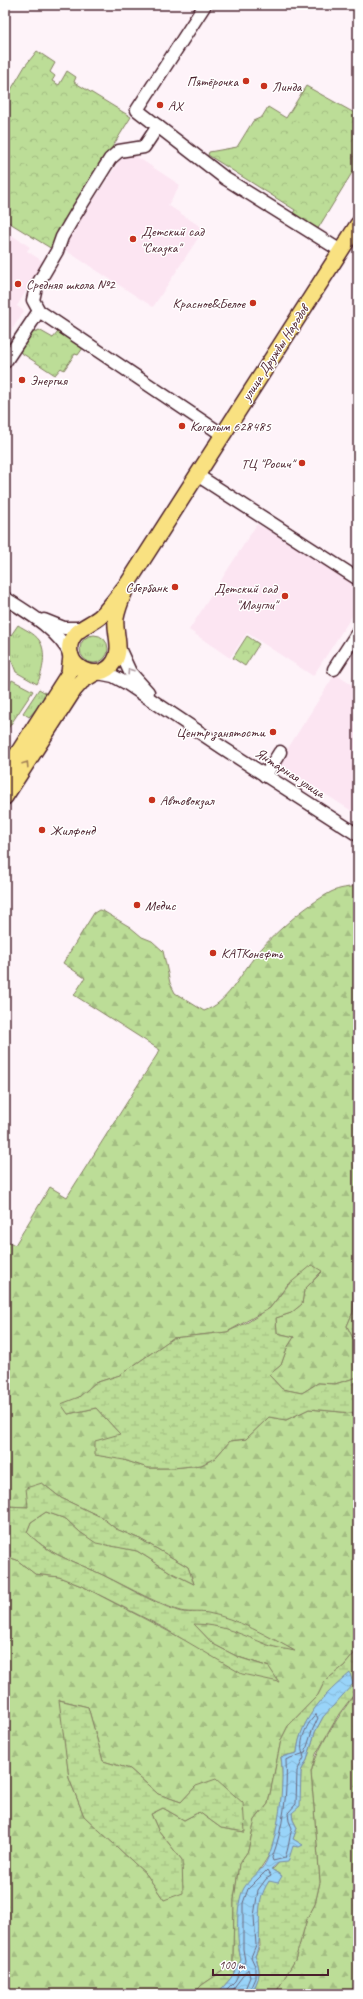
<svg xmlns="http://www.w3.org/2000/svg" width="363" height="1999" viewBox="0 0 363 1999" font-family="Caveat,sans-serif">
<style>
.built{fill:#fce5f2}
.grass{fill:url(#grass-tufts);stroke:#837e61}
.forest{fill:url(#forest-firs);stroke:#837e61;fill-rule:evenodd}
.wetland{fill:url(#wetland-marsh);stroke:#837e61}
.park{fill:url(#park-crowns);stroke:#837e61}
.water{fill:url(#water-waves);stroke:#798ca7}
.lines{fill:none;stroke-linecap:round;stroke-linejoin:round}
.shore{stroke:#6a677d;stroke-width:1}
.minor-casing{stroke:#4a1f2b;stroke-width:15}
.major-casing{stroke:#4a1f2b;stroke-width:18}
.minor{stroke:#fff;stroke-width:12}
.major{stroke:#f9e181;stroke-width:15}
.oneway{stroke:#ae9aa0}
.oneway2{stroke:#a28056}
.poi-dot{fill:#c8321e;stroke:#fff;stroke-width:1.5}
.labels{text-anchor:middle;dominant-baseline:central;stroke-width:3;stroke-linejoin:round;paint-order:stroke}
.poi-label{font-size:14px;fill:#4a1f2b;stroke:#fff;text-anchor:start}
.street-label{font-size:14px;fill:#4a1f2b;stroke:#fff}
</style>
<defs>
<pattern id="grass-tufts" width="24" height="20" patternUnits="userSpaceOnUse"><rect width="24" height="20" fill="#bcdd97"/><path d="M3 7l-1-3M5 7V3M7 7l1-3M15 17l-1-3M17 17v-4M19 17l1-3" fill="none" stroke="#a3bd82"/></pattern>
<pattern id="forest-firs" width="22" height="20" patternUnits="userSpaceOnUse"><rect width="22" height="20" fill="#bcdd97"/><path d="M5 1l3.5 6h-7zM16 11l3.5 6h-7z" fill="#a3bd82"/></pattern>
<pattern id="wetland-marsh" width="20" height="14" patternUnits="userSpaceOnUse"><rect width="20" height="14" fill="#bcdd97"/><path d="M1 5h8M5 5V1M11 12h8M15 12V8" fill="none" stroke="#a3bd82"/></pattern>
<pattern id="park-crowns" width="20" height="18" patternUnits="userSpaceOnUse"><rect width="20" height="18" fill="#bcdd97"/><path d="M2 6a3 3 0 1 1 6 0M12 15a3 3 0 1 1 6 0" fill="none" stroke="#a3bd82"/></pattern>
<pattern id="water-waves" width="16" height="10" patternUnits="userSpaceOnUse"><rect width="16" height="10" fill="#99d4f9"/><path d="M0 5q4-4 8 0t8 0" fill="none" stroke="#85b6d6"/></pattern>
</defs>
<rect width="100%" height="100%" fill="#fef3f9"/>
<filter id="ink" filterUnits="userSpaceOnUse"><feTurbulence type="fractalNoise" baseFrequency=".025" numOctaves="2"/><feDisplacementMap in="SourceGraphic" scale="8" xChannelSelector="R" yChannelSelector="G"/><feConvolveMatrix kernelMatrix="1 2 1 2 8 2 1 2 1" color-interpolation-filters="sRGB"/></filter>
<g filter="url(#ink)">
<!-- built -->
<g class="built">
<path d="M 131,153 L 180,185 L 168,205 L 204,229 L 153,307 L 62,248 L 124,154 Z"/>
<path d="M 5,231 L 30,247 L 27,251 L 44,262 L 17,306 L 24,311 L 5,340 Z"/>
<path d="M 257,524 L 265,529 L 268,526 L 358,584 L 358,607 L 313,676 L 247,633 L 230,658 L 189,630 Z"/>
<path d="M 335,674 L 358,689 L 358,815 L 278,764 Z"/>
</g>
<!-- grass -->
<g class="grass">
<path d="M 18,625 C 24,629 34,633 39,640 C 47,651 43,672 37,684 L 16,672 L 5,644 Z"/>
<circle cx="94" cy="649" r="14"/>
<path d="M 12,680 L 33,691 L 5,733 L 5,695 Z"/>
<path d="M 39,689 L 49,695 L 29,717 L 23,713 Z"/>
</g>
<!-- forest -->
<g class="forest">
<path d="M 358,886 L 358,1287 L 354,1290 L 353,1312 L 347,1326 L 355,1342 L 358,1344 L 358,1377 L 335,1384 L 318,1383 L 302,1393 L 282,1389 L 269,1375 L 281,1365 L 287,1348 L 294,1337 L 277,1333 L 276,1318 L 291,1313 L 302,1304 L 304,1290 L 322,1272 L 288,1284 L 270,1308 L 227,1332 L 173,1338 L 120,1375 L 95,1383 L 79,1397 L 68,1414 L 96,1408 L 120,1434 L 124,1460 L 148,1468 L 173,1468 L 201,1465 L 215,1458 L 230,1441 L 246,1439 L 269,1417 L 286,1420 L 309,1409 L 352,1413 L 358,1412 L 358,1649 L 344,1666 L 325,1681 L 318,1695 L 288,1726 L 281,1740 L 268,1804 L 255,1820 L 248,1851 L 239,1864 L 234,1900 L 233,1964 L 202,1985 L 193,1994 L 5,1994 L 5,1556 L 17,1560 L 35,1574 L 59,1577 L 84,1587 L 183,1639 L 269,1667 L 238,1657 L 213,1644 L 193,1623 C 211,1624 226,1628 243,1634 C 260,1640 275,1648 293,1650 C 267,1636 239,1621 210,1614 C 199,1611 187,1614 177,1610 C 147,1599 121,1583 92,1570 C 65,1558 49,1554 27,1532 L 31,1522 L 46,1512 L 66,1519 L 80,1532 L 96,1542 L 137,1551 L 172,1573 L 194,1584 L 188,1567 L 140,1539 L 116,1529 L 101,1517 L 61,1498 L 42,1483 L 28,1507 L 5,1506 L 5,1240 L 15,1245 L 50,1187 L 67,1197 L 160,1050 L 74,995 L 85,978 L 63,963 L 94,913 L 99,910 L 103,911 L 130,927 L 142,937 L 152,941 L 163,951 L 170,983 L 175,993 L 204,1011 C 227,1003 239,977 253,959 C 271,935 305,906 331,892 C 339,888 350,887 358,886 ZM 60,1700 L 88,1707 L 103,1761 L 130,1769 L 158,1794 L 181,1802 L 196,1786 L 245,1832 L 221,1828 L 199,1812 L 184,1820 L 163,1808 L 151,1814 L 158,1830 L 182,1860 L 164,1900 L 147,1875 L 84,1816 L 69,1778 Z"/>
<path d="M 358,1689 L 358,1994 L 275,1994 L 295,1960 L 307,1919 L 315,1904 L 320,1882 L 311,1772 C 320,1741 340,1715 358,1689 Z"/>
</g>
<!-- wetland -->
<g class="wetland">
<path d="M 312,1265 L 322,1271 L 304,1290 L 302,1304 L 291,1313 L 276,1318 L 277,1333 L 294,1337 L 287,1348 L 281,1365 L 269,1375 L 282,1389 L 302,1393 L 318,1383 L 335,1384 L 358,1377 L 358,1412 L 352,1413 L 309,1409 L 286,1420 L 269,1417 L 246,1439 L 230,1441 L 215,1458 L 201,1465 L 173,1468 L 148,1468 L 124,1460 L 95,1455 L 95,1441 L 120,1434 L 96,1408 L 68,1414 L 61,1404 L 79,1397 L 95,1383 L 120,1375 L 173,1338 L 227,1332 L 248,1322 L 270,1308 L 288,1285 Z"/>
<path d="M 358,1287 L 358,1344 L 355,1342 L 347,1326 L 353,1312 L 354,1290 Z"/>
<path d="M 42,1483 L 61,1498 L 101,1517 L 116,1529 L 140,1539 L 188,1567 L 194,1584 L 172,1573 L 137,1551 L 96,1543 L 80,1532 L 66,1519 L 46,1512 L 31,1522 L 27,1532 C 47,1553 67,1559 92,1570 C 121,1583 148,1601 178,1611 C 187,1614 198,1611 208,1613 C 236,1618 270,1637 295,1651 C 286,1649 276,1648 268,1645 C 243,1635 221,1624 194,1624 L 213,1644 L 238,1657 L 269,1667 L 279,1682 L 242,1674 L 162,1627 L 84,1587 L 59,1577 L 35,1574 L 17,1560 L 5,1556 L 5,1506 L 28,1507 L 26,1488 Z"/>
<path d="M 358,1649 L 358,1689 L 339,1714 L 316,1754 L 311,1772 L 320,1882 L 315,1904 L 307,1919 L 295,1960 L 275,1994 L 251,1994 C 259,1979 262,1972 255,1956 L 260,1946 L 258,1916 L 262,1891 L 269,1881 L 282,1876 L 271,1869 L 274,1868 L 293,1846 L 302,1845 L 293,1839 L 297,1828 L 293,1820 L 292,1813 L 300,1792 L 301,1771 L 307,1760 L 315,1732 L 323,1717 L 331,1706 L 329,1691 C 313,1710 299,1728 297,1753 L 281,1757 C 285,1786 280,1820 272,1848 C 268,1860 258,1869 256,1878 C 249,1901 244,1926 239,1950 L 241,1960 L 231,1978 L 217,1994 L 193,1994 L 202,1985 L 233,1964 L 234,1900 L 239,1864 L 248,1851 L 255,1820 L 268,1804 L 281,1740 L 288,1726 L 318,1695 L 325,1681 L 344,1666 Z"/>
<path d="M 59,1700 L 88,1707 L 103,1761 L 130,1769 L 158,1794 L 181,1802 L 196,1786 L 216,1779 L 243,1803 L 245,1832 L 221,1828 L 199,1812 L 184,1820 L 163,1808 L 151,1814 L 158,1830 L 182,1860 L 183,1893 L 164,1900 L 147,1875 L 84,1816 L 69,1778 Z"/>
</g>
<!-- park -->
<g class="park">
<path d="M 37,51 L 55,63 L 50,72 L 55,76 L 52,81 L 59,85 L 67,71 L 76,77 L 74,82 L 131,117 L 58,234 L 52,249 L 5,220 L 5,100 L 25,66 Z"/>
<path d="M 306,86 L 358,115 L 358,163 L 317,230 L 292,215 L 295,210 L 208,155 L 209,152 L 237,147 L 253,121 L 262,117 L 268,107 L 286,118 Z"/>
<path d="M 39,330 L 53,338 L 58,332 L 83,348 L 78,355 L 75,354 L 64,370 L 61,368 L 55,375 L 17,350 L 26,336 Z"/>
<path d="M 247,636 L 259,644 L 245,666 L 233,658 Z"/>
</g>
<!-- water -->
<path class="water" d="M 350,1673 L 353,1684 L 323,1717 L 315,1732 L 307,1760 L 301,1771 L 300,1806 L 292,1813 L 293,1820 L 297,1828 L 293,1839 L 303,1845 L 299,1847 L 293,1846 L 288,1862 L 278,1863 L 271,1869 L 282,1876 L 278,1883 L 269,1881 C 251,1908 266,1931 255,1956 C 262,1973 259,1979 251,1994 L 217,1994 L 231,1978 L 241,1960 C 237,1942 235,1904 244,1888 C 250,1878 261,1872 266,1862 C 278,1839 285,1783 281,1757 L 297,1753 C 300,1718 325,1694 350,1673 Z"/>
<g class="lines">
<!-- shore -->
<g class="shore">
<path d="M 316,1715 L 318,1718 L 312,1731 L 305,1753 L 303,1754 C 298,1743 307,1722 316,1715 Z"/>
<path d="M 303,1754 L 304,1758 L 297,1771 L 296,1804 L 288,1813 L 289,1821 L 292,1828 C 289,1839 289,1847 285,1858 L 273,1861 L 272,1858 C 283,1830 288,1791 286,1760 Z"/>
<path d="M 222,1994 L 235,1981 L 245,1961 L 243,1949 L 243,1903 L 248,1889 L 267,1870 L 271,1876 L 266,1879 L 258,1890 L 254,1916 L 256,1945 L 251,1957 L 255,1966 L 255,1978 L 248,1994"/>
<path d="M 229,1994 L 248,1969 L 250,1977 L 243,1994"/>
</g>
<defs>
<g id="minor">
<path d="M 205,5 L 137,110 L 226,179 L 341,251"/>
<path d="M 158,126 L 144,147 L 119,151 L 110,159 L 75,215 L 62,237 L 57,251 L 36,287 L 33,300 L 39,311 L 223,435"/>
<path d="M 5,362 L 39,311"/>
<path d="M 197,475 L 358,579"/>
<path d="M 5,598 C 29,613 58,630 71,656"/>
<path d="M 44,620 L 64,628 L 83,628"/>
<path d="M 118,646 L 130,672 L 148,692"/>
<path d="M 334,669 L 358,632"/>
<path d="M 98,673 L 113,676 L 126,683 L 223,748 L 358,835"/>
<path d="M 265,776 L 280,752"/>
</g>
<g id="major">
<path d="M 128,583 C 124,594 118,606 116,618 C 114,632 123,649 114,662 C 99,685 62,667 71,641 C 76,628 91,625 101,616 C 111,606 119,594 128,583 L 358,224"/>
<path d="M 5,773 L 69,673 L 71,656"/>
<path d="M 5,797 L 74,690 L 82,681 L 95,673"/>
</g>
</defs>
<!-- minor casing -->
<use href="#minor" class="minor-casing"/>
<!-- major casing -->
<use href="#major" class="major-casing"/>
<!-- minor -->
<use href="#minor" class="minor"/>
<!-- major -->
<use href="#major" class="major"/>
</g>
<!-- one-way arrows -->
<defs><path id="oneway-chevron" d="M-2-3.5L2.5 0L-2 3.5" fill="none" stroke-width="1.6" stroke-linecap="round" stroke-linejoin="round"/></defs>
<use class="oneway" href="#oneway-chevron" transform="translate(130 671) rotate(-123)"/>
<use class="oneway2" href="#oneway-chevron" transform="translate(26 764) rotate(-57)"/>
</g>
<!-- markers -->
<g class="poi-dot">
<circle cx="246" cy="81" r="4"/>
<circle cx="264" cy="86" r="4"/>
<circle cx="160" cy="105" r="4"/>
<circle cx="133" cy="239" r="4"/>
<circle cx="18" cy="284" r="4"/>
<circle cx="253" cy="303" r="4"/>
<circle cx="22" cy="380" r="4"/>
<circle cx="182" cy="426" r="4"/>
<circle cx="302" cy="463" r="4"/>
<circle cx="175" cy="587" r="4"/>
<circle cx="285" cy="596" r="4"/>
<circle cx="273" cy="732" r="4"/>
<circle cx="152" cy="800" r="4"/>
<circle cx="42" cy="830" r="4"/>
<circle cx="137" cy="905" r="4"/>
<circle cx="213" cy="953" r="4"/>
</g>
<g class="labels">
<!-- poi labels -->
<g class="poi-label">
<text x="238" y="81" text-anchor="end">Пятёрочка</text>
<text x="272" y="86">Линда</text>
<text x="168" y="105">АХ</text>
<text x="141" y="231">Детский сад<tspan x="141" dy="16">"Сказка"</tspan></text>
<text x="26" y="284">Средняя школа №2</text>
<text x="245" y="303" text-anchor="end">Красное&amp;Белое</text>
<text x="30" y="380">Энергия</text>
<text x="190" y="426">Когалым 628485</text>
<text x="294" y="463" text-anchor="end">ТЦ "Росич"</text>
<text x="167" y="587" text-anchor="end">Сбербанк</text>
<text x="277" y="588" text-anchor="end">Детский сад<tspan x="277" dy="16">"Маугли"</tspan></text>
<text x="265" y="732" text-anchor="end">Центр занятости</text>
<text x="160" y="800">Автовокзал</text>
<text x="50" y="830">Жилфонд</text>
<text x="145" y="905">Медис</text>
<text x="221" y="953">КАТКонефть</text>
</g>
<!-- street labels -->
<g class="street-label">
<text transform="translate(275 353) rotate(-57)">улица Дружбы Народов</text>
<text transform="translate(290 773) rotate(33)">Янтарная улица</text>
</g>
</g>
<!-- margin -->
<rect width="363" height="1999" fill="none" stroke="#fff" stroke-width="20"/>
<rect x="10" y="10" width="343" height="1979" fill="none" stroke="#4a1f2b" stroke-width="1.5" filter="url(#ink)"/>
<!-- scale -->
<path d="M213 1969v6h115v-6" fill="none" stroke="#4a1f2b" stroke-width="2"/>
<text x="219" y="1969" font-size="12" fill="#4a1f2b" stroke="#ffffff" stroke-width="3" paint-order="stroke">100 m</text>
</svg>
